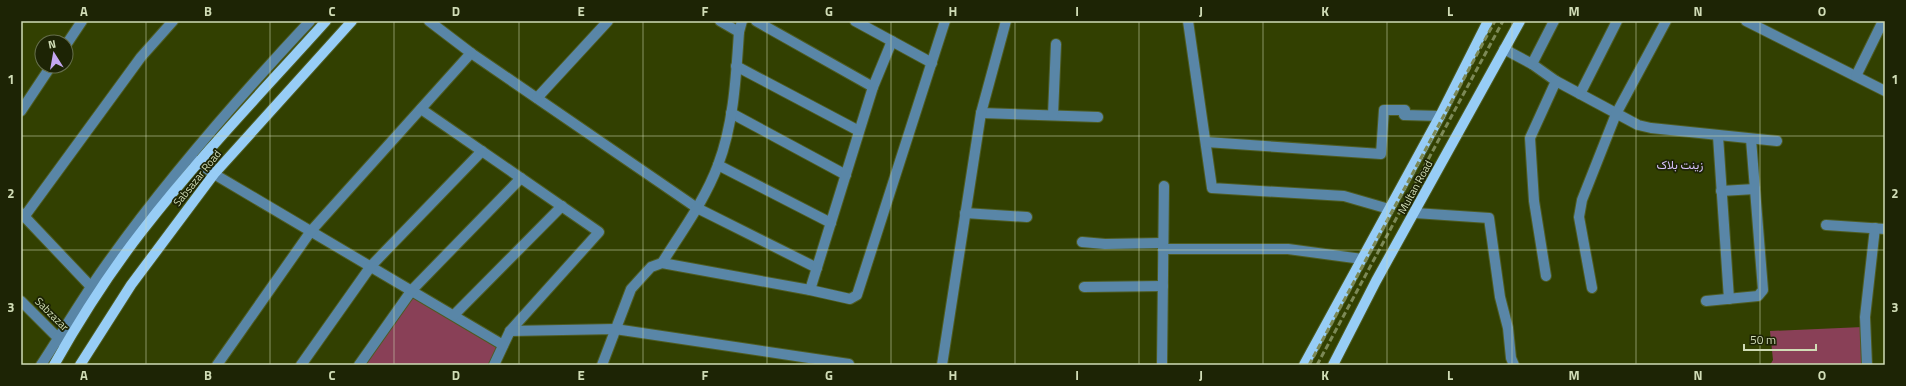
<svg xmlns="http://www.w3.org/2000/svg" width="1906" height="386" viewBox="0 0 1906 386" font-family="'Titillium Web',Vazirmatn,sans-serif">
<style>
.green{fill:#894057}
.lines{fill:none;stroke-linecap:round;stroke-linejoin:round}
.minor-casing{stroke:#4e5c22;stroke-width:12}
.major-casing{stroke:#4e5c22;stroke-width:12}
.minor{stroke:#5986a7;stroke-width:10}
.major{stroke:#97cdf6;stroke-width:10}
.rail{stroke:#7c8956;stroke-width:3;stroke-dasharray:6 3;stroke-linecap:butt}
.grid{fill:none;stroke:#d0dcb6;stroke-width:1;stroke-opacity:0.55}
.labels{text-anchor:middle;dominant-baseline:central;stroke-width:3.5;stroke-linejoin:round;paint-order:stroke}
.street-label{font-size:11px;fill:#d0dcb6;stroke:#1d2405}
.neighbourhood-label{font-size:12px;fill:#d8c3fb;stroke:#1d2405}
.neatline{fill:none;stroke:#d0dcb6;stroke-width:1.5}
.grid-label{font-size:13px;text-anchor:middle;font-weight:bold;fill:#d0dcb6}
</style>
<rect width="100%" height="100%" fill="#324001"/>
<!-- green -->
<g class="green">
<path d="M 408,288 L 503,345 L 494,365 L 357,365 Z"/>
<path d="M 1863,327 L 1864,365 L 1770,365 L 1773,360 L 1770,331 Z"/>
</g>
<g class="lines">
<defs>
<g id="minor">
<path d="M 429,21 L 471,53 L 697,208 L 817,268"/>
<path d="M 720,21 L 739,32"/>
<path d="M 756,21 L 873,87"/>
<path d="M 855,21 L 932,63"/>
<path d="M 1188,21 L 1212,188 L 1344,196 L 1389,209"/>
<path d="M 1746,21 L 1885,91"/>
<path d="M 66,45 L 82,21"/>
<path d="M 1504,49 L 1532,64 L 1556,81 L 1638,125 L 1651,128 L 1777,141"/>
<path d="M 1532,64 L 1554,21"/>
<path d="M 736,66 L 859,131"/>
<path d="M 1856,76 L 1883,21"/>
<path d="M 1580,94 L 1617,21"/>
<path d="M 537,98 L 608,21"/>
<path d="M 421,109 L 599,232 L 510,331 L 494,365"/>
<path d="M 21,111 L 51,66"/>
<path d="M 731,113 L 846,175"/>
<path d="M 981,113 L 1098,117"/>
<path d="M 1053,115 L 1056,44"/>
<path d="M 1718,136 L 1729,299"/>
<path d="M 1206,142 L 1381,154 L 1384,110 L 1405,110 L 1404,115 L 1440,116"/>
<path d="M 191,158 L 214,174 L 503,345"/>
<path d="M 718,165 L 831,223"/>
<path d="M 1721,191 L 1755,189"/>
<path d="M 21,213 L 96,292"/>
<path d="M 965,213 L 1027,217"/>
<path d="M 1415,213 L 1489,218 L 1500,297 L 1508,328 L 1511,358 L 1514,365"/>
<path d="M 24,217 L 141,57 L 173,21"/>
<path d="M 1826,225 L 1885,229"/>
<path d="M 1082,242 L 1105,244 L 1163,243"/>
<path d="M 1163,249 L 1288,249 L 1362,259"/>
<path d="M 662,263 C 682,231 705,200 718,165 C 734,123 736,76 739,32 L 742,21"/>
<path d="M 1546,276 L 1534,201 L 1530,138 L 1556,81"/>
<path d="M 1084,287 L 1163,286"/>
<path d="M 1592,288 L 1579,217 L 1582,200 L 1616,114 L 1666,21"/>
<path d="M 810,290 L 873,87 L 892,41"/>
<path d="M 21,301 L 63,343"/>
<path d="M 1706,301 L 1758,296 L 1763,290 L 1751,139"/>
<path d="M 454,315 L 562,206"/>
<path d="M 510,331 L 615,329 L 849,364"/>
<path d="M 41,365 C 62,333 82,299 104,268 C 165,181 237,99 310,21"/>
<path d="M 217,365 L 311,231 L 471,53"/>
<path d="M 301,365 L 371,266 L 482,151"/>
<path d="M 359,365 L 412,290 L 521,178"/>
<path d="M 602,365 L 631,289 L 651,267 L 662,263 L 810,290 L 850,299 L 857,295 L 945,21"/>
<path d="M 942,365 L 981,113 L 1006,21"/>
<path d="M 1162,365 L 1164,186"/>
<path d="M 1867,365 L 1865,317 L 1875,228"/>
</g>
<g id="major">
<path d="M 54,365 C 80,319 110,272 142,231 C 199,157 264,90 326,21"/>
<path d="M 80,365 L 131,285 L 214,174 L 352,21"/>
<path d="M 1304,365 L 1440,116 L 1488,21"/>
<path d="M 1333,365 L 1376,281 L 1520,21"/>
</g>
</defs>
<!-- minor casing -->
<use href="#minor" class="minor-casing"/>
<!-- major casing -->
<use href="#major" class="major-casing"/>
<!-- minor -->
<use href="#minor" class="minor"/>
<!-- major -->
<use href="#major" class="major"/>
<!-- rail -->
<g class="rail">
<path d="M 1309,365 L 1495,21"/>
<path d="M 1317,365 L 1503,21"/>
</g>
</g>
<!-- grid -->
<path class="grid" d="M 146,21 L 146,365M 270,21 L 270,365M 394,21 L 394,365M 519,21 L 519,365M 643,21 L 643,365M 767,21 L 767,365M 891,21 L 891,365M 1015,21 L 1015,365M 1139,21 L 1139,365M 1263,21 L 1263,365M 1387,21 L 1387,365M 1512,21 L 1512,365M 1636,21 L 1636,365M 1760,21 L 1760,365M 21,136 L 1885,136M 21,250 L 1885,250"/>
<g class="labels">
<!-- street labels -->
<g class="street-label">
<text transform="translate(197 178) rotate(-51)">Sabsazar Road</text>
<text transform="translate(1415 187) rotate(-61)">Multan Road</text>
<text transform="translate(52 314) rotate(45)">Sabzazar</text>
</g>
<!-- neighbourhood labels -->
<g class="neighbourhood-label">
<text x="1680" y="164">زینت بلاک</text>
</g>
</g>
<!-- border -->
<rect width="1906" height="386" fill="none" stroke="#1d2405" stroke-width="44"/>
<!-- north arrow -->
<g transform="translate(54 54) rotate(349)"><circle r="19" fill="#1d2405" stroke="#656e4c"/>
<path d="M0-3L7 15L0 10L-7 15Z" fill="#c4a7f1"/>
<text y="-6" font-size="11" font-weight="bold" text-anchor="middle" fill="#d0dcb6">N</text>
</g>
<!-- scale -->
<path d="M1744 344v6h72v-6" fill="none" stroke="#d0dcb6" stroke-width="2"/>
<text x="1750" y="344" font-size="12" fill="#d0dcb6" stroke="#1d2405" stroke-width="3" paint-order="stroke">50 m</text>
<rect x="22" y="22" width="1862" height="342" class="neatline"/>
<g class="grid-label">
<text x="84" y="16">A</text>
<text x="208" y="16">B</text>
<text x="332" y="16">C</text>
<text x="456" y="16">D</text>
<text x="581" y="16">E</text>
<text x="705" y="16">F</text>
<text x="829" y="16">G</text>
<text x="953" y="16">H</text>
<text x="1077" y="16">I</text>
<text x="1201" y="16">J</text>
<text x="1325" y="16">K</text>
<text x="1450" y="16">L</text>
<text x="1574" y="16">M</text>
<text x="1698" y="16">N</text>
<text x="1822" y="16">O</text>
<text x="11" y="84">1</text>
<text x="1895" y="84">1</text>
<text x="11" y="198">2</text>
<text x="1895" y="198">2</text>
<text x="11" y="312">3</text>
<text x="1895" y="312">3</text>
<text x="84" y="380">A</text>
<text x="208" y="380">B</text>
<text x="332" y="380">C</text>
<text x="456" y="380">D</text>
<text x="581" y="380">E</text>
<text x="705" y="380">F</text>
<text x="829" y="380">G</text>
<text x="953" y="380">H</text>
<text x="1077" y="380">I</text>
<text x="1201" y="380">J</text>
<text x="1325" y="380">K</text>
<text x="1450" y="380">L</text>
<text x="1574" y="380">M</text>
<text x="1698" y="380">N</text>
<text x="1822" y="380">O</text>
</g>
</svg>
